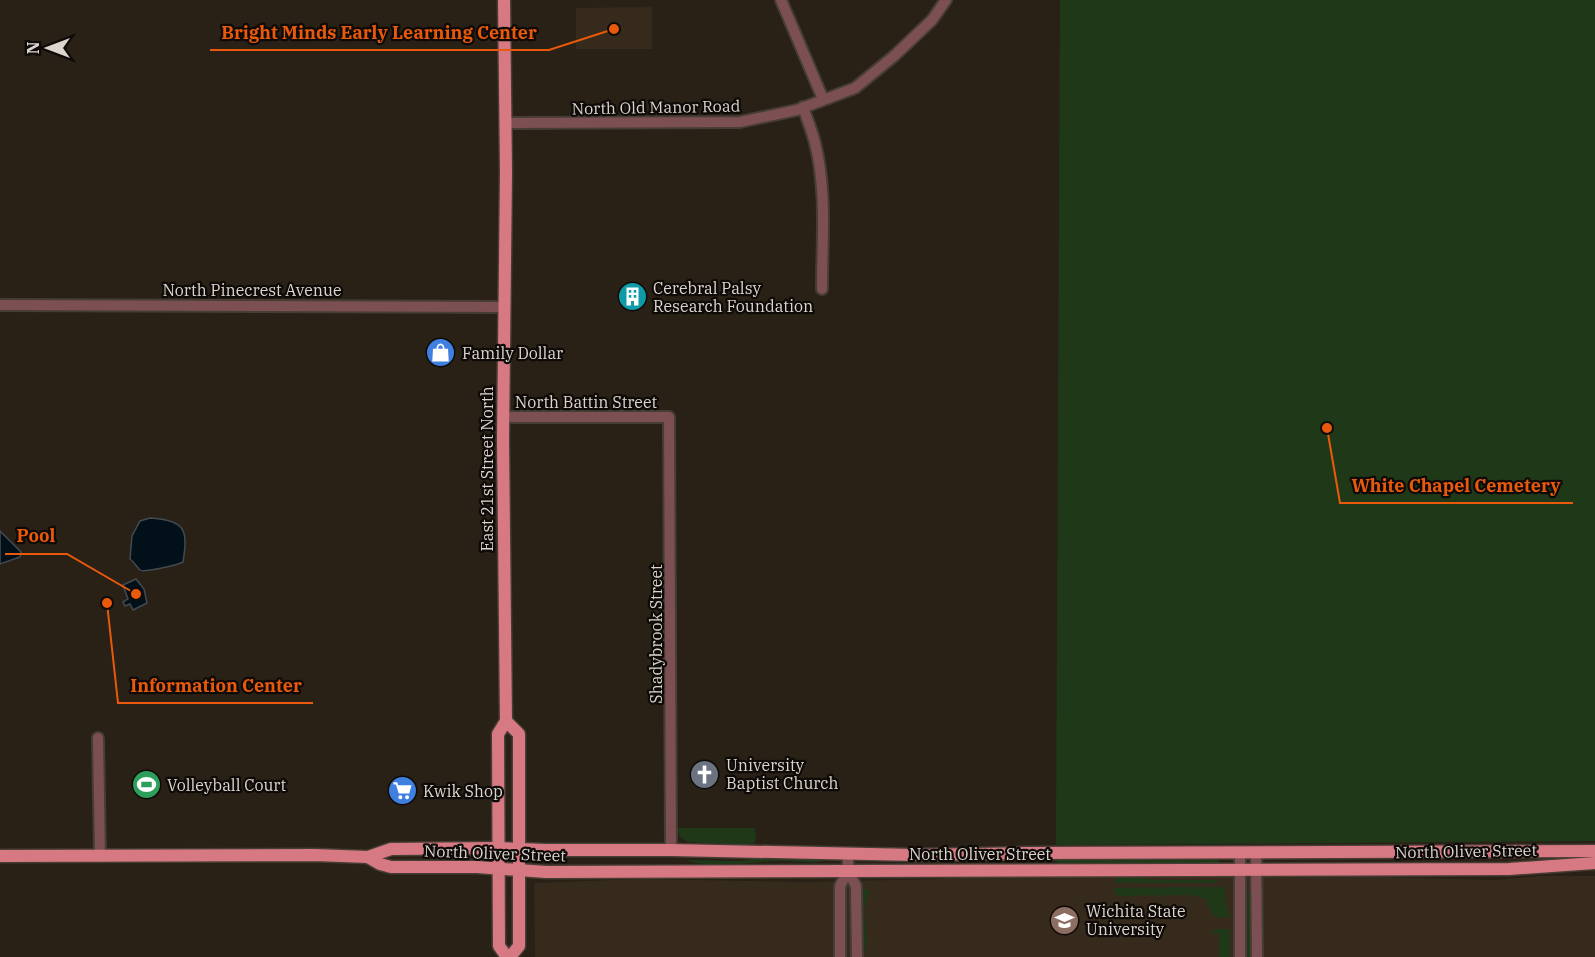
<svg xmlns="http://www.w3.org/2000/svg" width="1595" height="957" viewBox="0 0 1595 957" font-family="'IBM Plex Serif',serif">
<style>
.education{fill:#352a1c}
.green{fill:#1f3918}
.water{fill:#011019;stroke:#434b50;stroke-width:1.5}
.lines{fill:none;stroke-linecap:round;stroke-linejoin:round}
.minor-casing{stroke:#463d34;stroke-width:14}
.major-casing{stroke:#463d34;stroke-width:15}
.minor{stroke:#7c4f52;stroke-width:10}
.major{stroke:#d67982;stroke-width:12}
.labels{text-anchor:middle;dominant-baseline:central;stroke-width:4.5;stroke-linejoin:round;paint-order:stroke}
.street-label{font-size:16px;fill:#dcd5cf;stroke:#0e0a07}
.poi-label{font-size:16px;fill:#dcd5cf;stroke:#0e0a07;text-anchor:start}
.leader{fill:none;stroke:#e8590c;stroke-width:2}
.callout-dot{fill:#e8590c;stroke:#0e0a07;stroke-width:2}
.callout-label{font-size:18px;text-anchor:middle;font-weight:bold;fill:#e8590c;stroke:#0e0a07;stroke-width:4.5;stroke-linejoin:round;paint-order:stroke}
</style>
<rect width="100%" height="100%" fill="#292016"/>
<!-- education -->
<g class="education">
<path d="M 652,7 L 652,49 L 576,49 L 576,8 Z"/>
<path d="M 961,876 L 1383,877 L 1495,880 L 1540,876 L 1595,876 L 1595,957 L 535,957 L 534,883 L 642,879 L 803,882 L 939,879 Z"/>
</g>
<!-- green -->
<g class="green">
<path d="M 1060,0 L 1595,0 L 1595,841 L 1056,845 Z"/>
<path d="M 159,777 L 159,792 L 132,792 L 132,778 Z"/>
<path d="M 677,828 L 755,828 L 756,840 L 753,844 L 746,845 L 688,842 L 679,836 Z"/>
<path d="M 759,858 L 826,859 L 827,860 C 813,865 792,860 776,861 C 753,862 707,870 687,860 L 740,861 Z"/>
<rect x="1057" y="858" width="162" height="6"/>
<path d="M 1121,876 L 1159,880 L 1217,880 L 1217,883 L 1114,883 L 1116,879 Z"/>
<path d="M 1225,887 L 1225,900 L 1230,918 L 1214,917 L 1206,902 L 1207,900 L 1194,895 L 1118,896 L 1114,893 L 1114,888 Z"/>
<path d="M 861,889 L 869,889 L 869,892 L 864,912 L 867,938 L 864,957 L 862,957 Z"/>
<path d="M 1249,892 L 1251,895 L 1251,957 L 1245,957 L 1245,895 Z"/>
<path d="M 1213,929 L 1230,929 L 1230,957 L 1219,957 L 1219,934 L 1213,934 Z"/>
</g>
<!-- water -->
<g class="water">
<path d="M 150,518 C 186,520 188,530 183,562 C 177,565 144,573 140,570 C 137,567 134,562 130,559 L 132,536 L 140,521 Z"/>
<path d="M 0,531 L 21,552 L 20,557 L 0,564 Z"/>
<path d="M 136,579 L 144,589 L 147,603 L 133,610 L 130,604 L 125,606 L 123,602 L 128,599 L 123,585 Z"/>
</g>
<g class="lines">
<defs>
<g id="minor">
<path d="M 781,0 L 823,99"/>
<path d="M 803,107 C 807,119 812,131 815,143 C 827,190 822,241 822,289"/>
<path d="M 505,123 L 740,122 L 797,110 L 855,88 L 894,56 L 932,20 L 946,0"/>
<path d="M 0,305 L 504,307"/>
<path d="M 503,417 L 669,417 L 671,850"/>
<path d="M 98,738 L 100,856"/>
<path d="M 1240,852 L 1240,957"/>
<path d="M 1256,852 L 1257,957"/>
<path d="M 848,871 L 856,886 L 857,957"/>
<path d="M 840,957 L 840,886 L 848,871 L 848,853"/>
</g>
<g id="major">
<path d="M 504,0 L 506,172 L 503,439 L 506,721 L 498,734 L 499,946 L 507,957"/>
<path d="M 506,721 L 519,734 L 519,946 L 510,957"/>
<path d="M 0,856 L 314,855 L 368,857 L 391,849 L 498,848 L 546,850 L 671,850 L 916,855 L 1026,853 L 1595,851"/>
<path d="M 368,857 L 380,864 L 391,867 L 477,867 L 546,872 L 1509,869 L 1595,863"/>
</g>
</defs>
<!-- minor casing -->
<use href="#minor" class="minor-casing"/>
<!-- major casing -->
<use href="#major" class="major-casing"/>
<!-- minor -->
<use href="#minor" class="minor"/>
<!-- major -->
<use href="#major" class="major"/>
</g>
<!-- icons -->
<defs>
<symbol id="building-disc" viewBox="-11 -11 22 22"><circle r="9.5" fill="#0f9aa8" stroke="#0e0a07"/><path d="M-4-6H4V6H1V3H-1V6H-4ZM-2.5-4.3h1.7v1.8h-1.7ZM.8-4.3h1.7v1.8H.8ZM-2.5-1h1.7V.8h-1.7ZM.8-1h1.7V.8H.8Z" fill="#fff"/></symbol>
<symbol id="shop-disc" viewBox="-11 -11 22 22"><circle r="9.5" fill="#3f7fe0" stroke="#0e0a07"/><path d="M-5-2.5h2.3a2.7 3.5 0 0 1 5.4 0H5L5.5 6h-11ZM-1.5-2.5h3a1.5 2.3 0 0 0-3 0Z" fill="#fff"/></symbol>
<symbol id="church-disc" viewBox="-11 -11 22 22"><circle r="9.5" fill="#6b7280" stroke="#0e0a07"/><path d="M-1.2-6h2.4v3.5h3.3v2.4h-3.3V6h-2.4V-.1h-3.3v-2.4h3.3Z" fill="#fff"/></symbol>
<symbol id="stadium-disc" viewBox="-11 -11 22 22"><circle r="9.5" fill="#2e9e5b" stroke="#0e0a07"/><path d="M0-5a6.5 5 0 1 0 0 10a6.5 5 0 1 0 0-10ZM-3.5-1.8h7v3.6h-7Z" fill="#fff"/></symbol>
<symbol id="supermarket-disc" viewBox="-11 -11 22 22"><circle r="9.5" fill="#3f7fe0" stroke="#0e0a07"/><path d="M-6-5.5h2.5l.6 2H6L4.5 2H-2.5L-4.4-4H-6ZM-1.5 3.2a1.3 1.3 0 1 0 .1 0ZM3 3.2a1.3 1.3 0 1 0 .1 0Z" fill="#fff"/></symbol>
<symbol id="university-disc" viewBox="-11 -11 22 22"><circle r="9.5" fill="#8d6e63" stroke="#0e0a07"/><path d="M0-5L7-2L0 1L-7-2ZM-4 1L0 2.5L4 1V4Q0 6-4 4Z" fill="#fff"/></symbol>
</defs>
<g fill-rule="evenodd">
<use href="#building-disc" x="616" y="280" width="33" height="33"/>
<use href="#shop-disc" x="424" y="336" width="33" height="33"/>
<use href="#church-disc" x="688" y="758" width="33" height="33"/>
<use href="#stadium-disc" x="130" y="768" width="33" height="33"/>
<use href="#supermarket-disc" x="386" y="774" width="33" height="33"/>
<use href="#university-disc" x="1048" y="904" width="33" height="33"/>
</g>
<g class="labels">
<!-- street labels -->
<g class="street-label">
<text transform="translate(656 107) rotate(-1)">North Old Manor Road</text>
<text x="252" y="290">North Pinecrest Avenue</text>
<text x="586" y="402">North Battin Street</text>
<text transform="translate(487 469) rotate(-90)">East 21st Street North</text>
<text transform="translate(656 634) rotate(-90)">Shadybrook Street</text>
<text transform="translate(1466 851) rotate(-1)">North Oliver Street</text>
<text transform="translate(495 853) rotate(2)">North Oliver Street</text>
<text x="980" y="854">North Oliver Street</text>
</g>
<!-- poi labels -->
<g class="poi-label">
<text x="653" y="288">Cerebral Palsy<tspan x="653" dy="18">Research Foundation</tspan></text>
<text x="462" y="353">Family Dollar</text>
<text x="726" y="765">University<tspan x="726" dy="18">Baptist Church</tspan></text>
<text x="167" y="785">Volleyball Court</text>
<text x="423" y="791">Kwik Shop</text>
<text x="1086" y="911">Wichita State<tspan x="1086" dy="18">University</tspan></text>
</g>
</g>
<!-- callouts -->
<path class="leader" d="M614 29L549 50H210M1327 428L1340 503H1573M136 594L67 554H5M107 603L118 703H313"/>
<g class="callout-dot">
<circle cx="614" cy="29" r="6"/>
<circle cx="1327" cy="428" r="6"/>
<circle cx="136" cy="594" r="6"/>
<circle cx="107" cy="603" r="6"/>
</g>
<g class="callout-label">
<text x="379" y="39">Bright Minds Early Learning Center</text>
<text x="1456" y="492">White Chapel Cemetery</text>
<text x="36" y="542">Pool</text>
<text x="216" y="692">Information Center</text>
</g>
<!-- north arrow -->
<g transform="translate(48 48) rotate(270)" stroke="#0e0a07" stroke-width="4.5" paint-order="stroke">
<path d="M0-4.5L10 22L0 15L-10 22Z" fill="#dcd5cf"/>
<text y="-9" font-size="16" font-weight="bold" text-anchor="middle" fill="#dcd5cf">N</text>
</g>
</svg>
